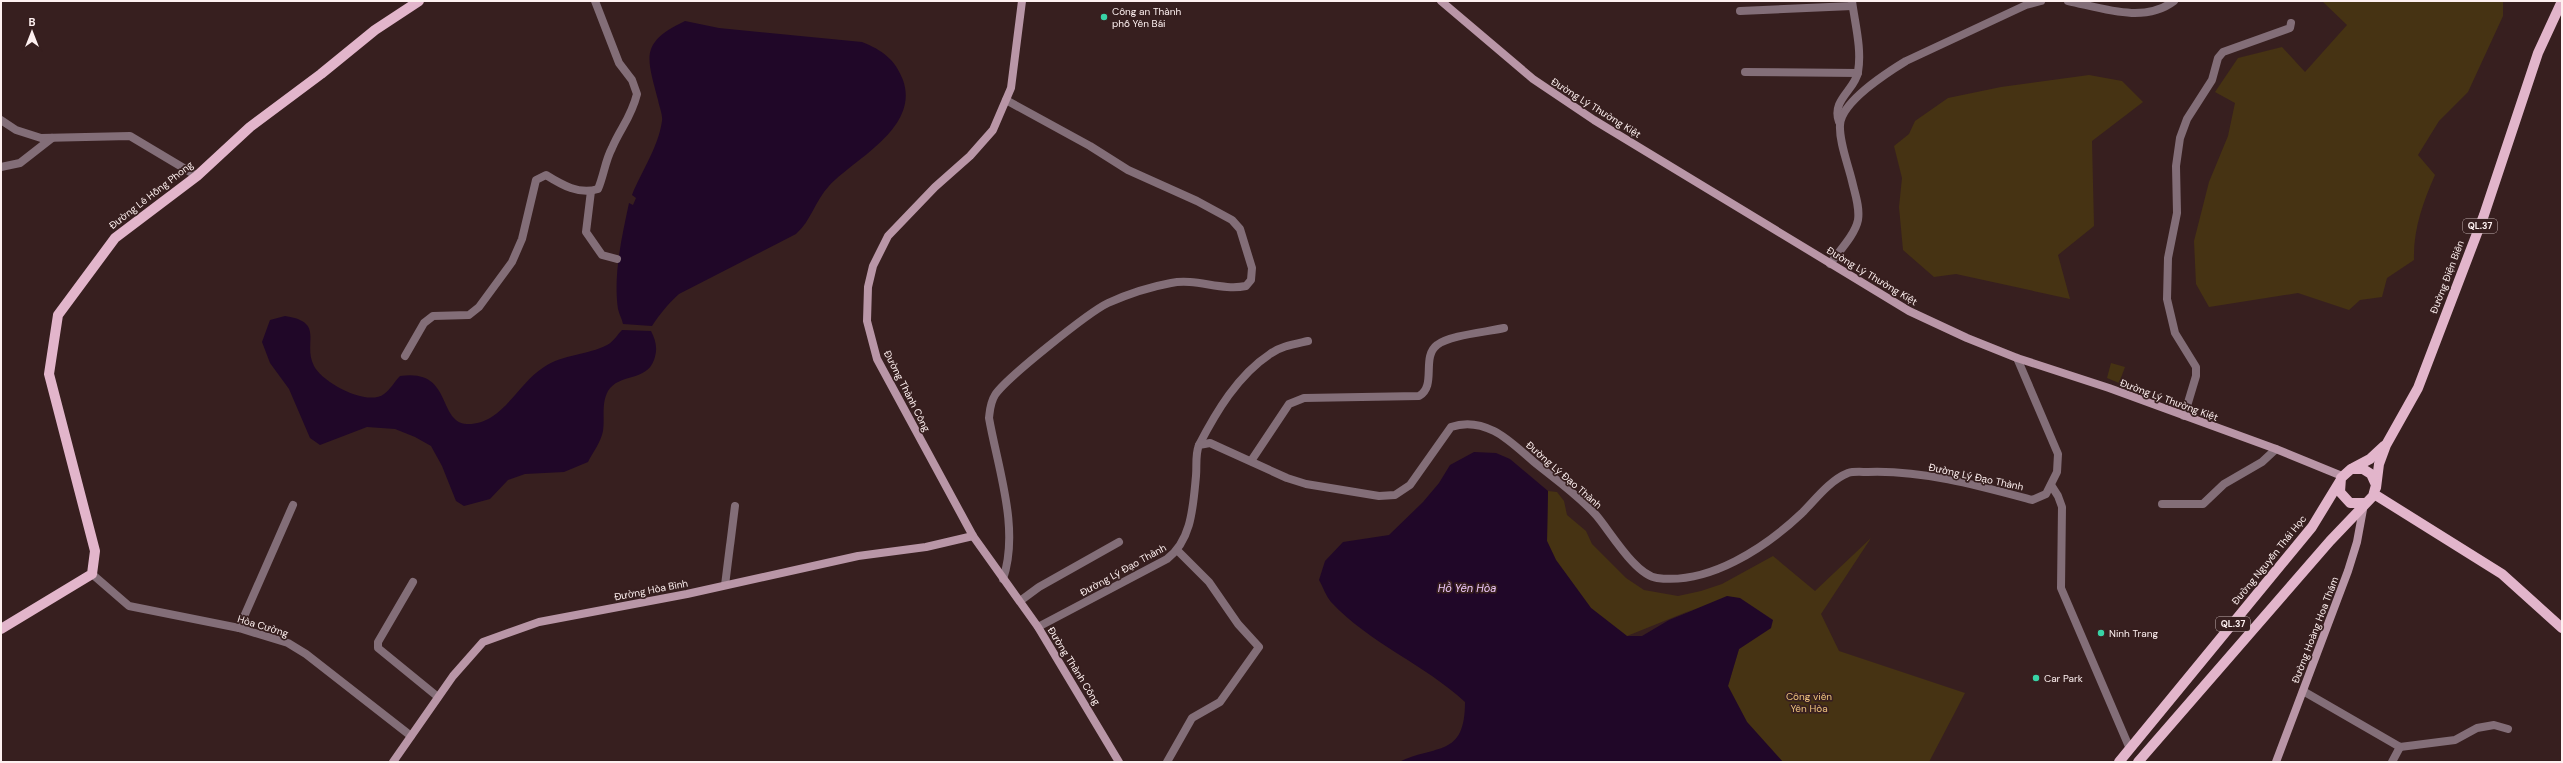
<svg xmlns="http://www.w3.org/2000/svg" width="2563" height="763" viewBox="0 0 2563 763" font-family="'DM Sans',sans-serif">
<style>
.green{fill:#463313}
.water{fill:#200728}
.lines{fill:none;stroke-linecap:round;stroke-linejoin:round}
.street{stroke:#836e78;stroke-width:8}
.secondary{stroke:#b996a7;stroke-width:8}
.primary{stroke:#e2b5cb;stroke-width:10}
.poi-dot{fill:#38d4a6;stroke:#371f1f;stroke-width:1.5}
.labels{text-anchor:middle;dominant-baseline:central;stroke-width:3.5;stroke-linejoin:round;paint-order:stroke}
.shield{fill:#371f1f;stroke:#c2b1b1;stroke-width:1}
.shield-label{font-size:9px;font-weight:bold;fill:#fef0f0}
.poi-label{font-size:10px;fill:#fef0f0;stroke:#371f1f;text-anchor:start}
.street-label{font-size:10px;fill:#fef0f0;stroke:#371f1f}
.park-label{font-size:10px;fill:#f0c47f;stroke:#371f1f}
.water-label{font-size:11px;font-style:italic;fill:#efc8fb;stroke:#371f1f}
</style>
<rect width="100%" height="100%" fill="#371f1f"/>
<!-- green -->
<g class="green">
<path d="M 2322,1 L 2503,1 L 2503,16 L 2468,92 L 2439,121 L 2418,155 L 2435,175 C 2423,202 2413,230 2414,260 L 2387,278 L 2382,297 L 2360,300 L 2349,310 L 2298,293 L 2209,307 L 2196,284 L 2194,241 L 2209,182 L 2228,136 L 2235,103 L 2215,92 L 2238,58 L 2282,47 L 2305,72 L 2347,25 Z"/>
<path d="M 2089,75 L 2122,81 L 2143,102 L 2092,141 L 2094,226 L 2058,255 L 2070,299 L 1956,274 L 1934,277 L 1903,250 L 1899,207 L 1902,178 L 1894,146 L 1909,134 L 1915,121 L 1948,98 L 2001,87 Z"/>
<path d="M 2111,363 L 2125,367 L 2119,383 L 2107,378 Z"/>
<path d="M 1548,491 L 1557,492 L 1564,501 L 1567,515 L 1586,531 L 1592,544 L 1626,578 L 1644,590 L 1678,596 L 1701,591 L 1722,584 L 1773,556 L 1815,591 L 1871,538 L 1821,614 L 1839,651 L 1965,693 L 1929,762 L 1783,762 L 1747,722 L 1728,686 L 1739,649 L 1771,628 L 1668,621 L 1694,609 L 1627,636 L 1591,608 L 1556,560 L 1547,541 Z"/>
</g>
<!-- water -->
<g class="water">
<path d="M 685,21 L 719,28 L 862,42 C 882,50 895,59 903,80 C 920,128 854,159 829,186 C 815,201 811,221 796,234 L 679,294 C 668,304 660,314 652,326 L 623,324 C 622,319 619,314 618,309 C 613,275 622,236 629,203 L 633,205 L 636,198 L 632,195 C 642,170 658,148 662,121 C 663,115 659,106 658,100 C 647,57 639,43 685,21 Z"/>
<path d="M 285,316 C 326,322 302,343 314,366 C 322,382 367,407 384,394 C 390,390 395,381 400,376 C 453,368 437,422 467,424 C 502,425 518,383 544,367 C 563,354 588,355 607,345 C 613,342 618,334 622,330 L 651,331 C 656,341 658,349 654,360 C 646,382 619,373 608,391 C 601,404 605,418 603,431 C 601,442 593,452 588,462 L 564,472 L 525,474 L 508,480 L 490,499 L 464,506 L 456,501 L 442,466 L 431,446 L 415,437 L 395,429 L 367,427 L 320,445 L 310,438 L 289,389 L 270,363 L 262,342 L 270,320 Z"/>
<path d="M 1474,452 L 1496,453 L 1510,459 L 1548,491 L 1547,541 L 1556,560 L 1591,608 L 1627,636 L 1642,636 L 1669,620 L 1727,596 L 1740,598 L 1773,620 L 1771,628 L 1739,649 L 1728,686 L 1747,722 L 1783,762 L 1399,762 C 1436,744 1465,758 1465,702 C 1424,664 1369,643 1331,602 C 1326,596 1323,587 1319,580 L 1325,561 L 1343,542 L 1389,535 L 1423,502 L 1439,483 L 1450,465 Z"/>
</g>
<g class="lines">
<!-- street -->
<g class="street">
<path d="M 2068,1 C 2102,8 2144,24 2174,1"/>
<path d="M 1740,11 L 1852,6"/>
<path d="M 1745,72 L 1858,73"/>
<path d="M 1,120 L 16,130 L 41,138 L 130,136 L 197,176"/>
<path d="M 1839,122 C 1831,100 1855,90 1858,72 C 1862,49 1855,24 1852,1"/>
<path d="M 1,167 L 20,163 L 52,138"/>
<path d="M 591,191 L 586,232 L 602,255 L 617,259"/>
<path d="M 1830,264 C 1839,251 1855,235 1858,220 C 1860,207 1855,194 1852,181 C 1848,164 1839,142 1840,125 C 1841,102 1888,72 1906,61 L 2026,5 L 2041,1"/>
<path d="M 405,356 L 424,323 L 433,316 L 469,315 L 479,307 L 512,262 L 522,239 L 536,180 L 546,175 C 562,185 579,195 598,189 C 604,175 605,161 612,148 C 621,127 631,118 637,94 L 632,80 L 619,63 L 595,1"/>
<path d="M 2184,416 L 2196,376 L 2196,367 L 2175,333 L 2167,299 L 2168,258 L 2177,213 L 2176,166 L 2180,138 L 2187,119 L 2212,80 L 2218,58 L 2223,52 L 2290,28 L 2291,23"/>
<path d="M 1199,445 C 1216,412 1238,375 1270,354 C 1281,346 1295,344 1308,341"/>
<path d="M 1251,461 L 1289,404 L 1304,398 L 1419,396 C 1437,386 1421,357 1437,345 C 1449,335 1487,332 1504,328"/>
<path d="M 2051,485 L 2058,496 L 2062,507 L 2061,588 L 2130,749"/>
<path d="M 2162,504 L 2203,504 L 2224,484 L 2262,462 L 2276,449"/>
<path d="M 92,574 L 129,606 L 239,628 L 288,643 L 306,654 L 411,736"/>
<path d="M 1003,579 C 1020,529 998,469 989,418 C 990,410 990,403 995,395 C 1005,379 1089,312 1108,303 C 1128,294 1149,287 1171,283 C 1196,278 1221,291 1246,286 L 1251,280 L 1252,268 L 1240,229 L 1232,220 L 1197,201 L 1128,170 L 1090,146 L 1006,100"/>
<path d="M 413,582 L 378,642 L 378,648 L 438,697"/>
<path d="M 725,585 L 735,506"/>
<path d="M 1020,601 L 1039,587 L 1119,542"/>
<path d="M 1038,627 L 1167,559 C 1192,540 1193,506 1196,476 C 1197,465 1195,455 1199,445 L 1210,443 L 1287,478 L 1306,484 L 1379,496 L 1395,495 L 1410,485 L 1451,427 C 1465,422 1480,424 1494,431 C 1508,438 1521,451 1534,462 C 1555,479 1578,495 1596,515 C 1610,531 1635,575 1657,578 C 1709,585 1765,548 1802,513 C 1815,500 1830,480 1848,473 C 1854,471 1862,472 1868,472 C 1923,470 1980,486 2032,500 L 2046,494 L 2057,472 L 2058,454 L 2017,358"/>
<path d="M 239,628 L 293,505"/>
<path d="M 2303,691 L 2400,747 L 2455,740 L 2477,728 L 2494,725 L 2508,729"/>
<path d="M 1167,762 L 1192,718 L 1220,702 L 1259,647 L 1238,624 L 1209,582 L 1178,551"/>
<path d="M 2392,762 L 2400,747"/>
</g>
<!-- secondary -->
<g class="secondary">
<path d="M 1022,1 L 1011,88 L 993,130 L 970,156 L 935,187 L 888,236 L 873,266 L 868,287 L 867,321 L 877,359 L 973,536 L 1038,627 L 1119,762"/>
<path d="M 1441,1 L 1533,79 L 1594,120 L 1909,311 L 1967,338 L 2017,358 L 2109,388 L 2276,449 L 2342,476"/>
<path d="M 393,762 L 453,676 L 483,642 L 539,622 L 687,594 L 858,556 L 926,547 L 973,536"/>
<path d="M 2276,762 L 2348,571 L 2357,542 L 2364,504"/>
</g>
<!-- primary -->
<g class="primary">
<path d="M 2353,468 L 2370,459 L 2384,446"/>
<path d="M 2376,488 L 2379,464 L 2386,445 L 2418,388 L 2484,215 L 2538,53 L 2562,1"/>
<path d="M 2374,494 L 2502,574 L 2562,628"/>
<path d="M 1,629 L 92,574 L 95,551 L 49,374 L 58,315 L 115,238 L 197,176 L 250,127 L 321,74 L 375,30 L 419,1"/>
<path d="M 2119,762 L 2312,527 L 2340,481"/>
<path d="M 2138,762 L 2330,541 L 2373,496 L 2376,485 L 2371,474 L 2363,469 L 2351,469 L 2341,478 L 2340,492 L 2350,503 L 2364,503"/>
</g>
</g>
<!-- markers -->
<g class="poi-dot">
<circle cx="1104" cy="17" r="4"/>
<circle cx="2101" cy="633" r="4"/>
<circle cx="2036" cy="678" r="4"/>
</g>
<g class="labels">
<!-- shield labels -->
<g class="shield">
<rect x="2463" y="219" width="34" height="14" rx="3"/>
<rect x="2216" y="617" width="34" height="14" rx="3"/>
</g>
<g class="shield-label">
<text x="2480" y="226">QL.37</text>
<text x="2233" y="624">QL.37</text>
</g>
<!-- poi labels -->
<g class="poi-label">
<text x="1112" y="11">Công an Thành<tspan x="1112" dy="12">phố Yên Bái</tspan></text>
<text x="2109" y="633">Ninh Trang</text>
<text x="2044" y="678">Car Park</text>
</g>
<!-- street labels -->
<g class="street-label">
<text transform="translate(1596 108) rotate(32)">Đường Lý Thường Kiệt</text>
<text transform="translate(151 195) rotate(-38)">Đường Lê Hồng Phong</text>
<text transform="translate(1872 276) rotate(31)">Đường Lý Thường Kiệt</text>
<text transform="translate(2447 277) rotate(-69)">Đường Điện Biên</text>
<text transform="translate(907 391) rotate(63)">Đường Thành Công</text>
<text transform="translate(2169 400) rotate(20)">Đường Lý Thường Kiệt</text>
<text transform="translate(1564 475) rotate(41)">Đường Lý Đạo Thành</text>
<text transform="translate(1976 477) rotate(12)">Đường Lý Đạo Thành</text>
<text transform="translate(2269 560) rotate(-51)">Đường Nguyễn Thái Học</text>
<text transform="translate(1123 570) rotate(-29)">Đường Lý Đạo Thành</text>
<text transform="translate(651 590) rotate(-11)">Đường Hòa Bình</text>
<text transform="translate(263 626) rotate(17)">Hòa Cường</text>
<text transform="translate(2315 630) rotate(-69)">Đường Hoàng Hoa Thám</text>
<text transform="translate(1074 666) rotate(58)">Đường Thành Công</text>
</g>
<!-- park labels -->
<g class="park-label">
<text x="1809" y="696">Công viên<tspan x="1809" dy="12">Yên Hòa</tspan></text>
</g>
<!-- water labels -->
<g class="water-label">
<text x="1467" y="588">Hồ Yên Hòa</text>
</g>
</g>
<!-- border -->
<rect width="2563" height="763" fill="none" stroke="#fef0f0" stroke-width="4"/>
<!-- north arrow -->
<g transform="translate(32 32)" stroke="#371f1f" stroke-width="3" paint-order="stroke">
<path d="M0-3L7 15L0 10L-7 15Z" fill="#fef0f0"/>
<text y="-6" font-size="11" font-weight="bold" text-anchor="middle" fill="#fef0f0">B</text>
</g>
</svg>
